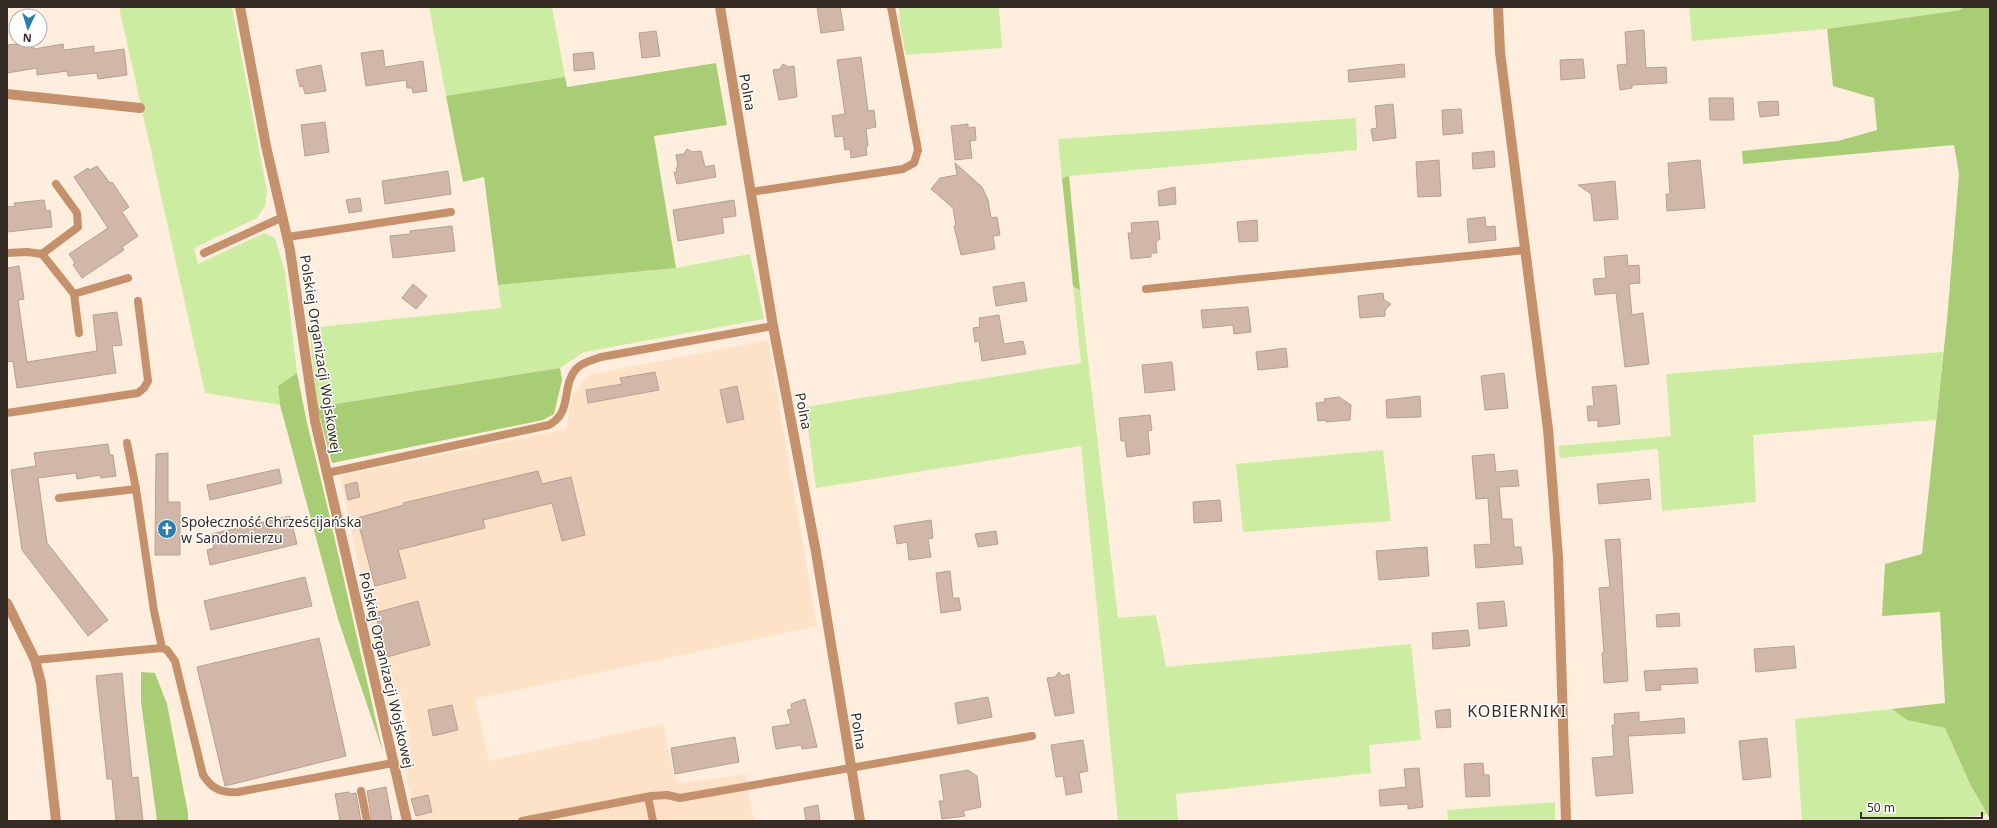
<svg xmlns="http://www.w3.org/2000/svg" width="1997" height="828" viewBox="0 0 1997 828" font-family="'Noto Sans',sans-serif">
<style>
.built{fill:#fde2c7}
.green{fill:#cbeca1}
.forest{fill:#a8cd75}
.building{fill:#d0b7a8;stroke:#b8a091}
.lines{fill:none;stroke-linecap:round;stroke-linejoin:round}
.service{stroke:#c5906c;stroke-width:8}
.minor{stroke:#c5906c;stroke-width:10}
.labels{text-anchor:middle;dominant-baseline:central;stroke-width:3;stroke-linejoin:round;paint-order:stroke}
.street-label{font-size:14px;fill:#352d25;stroke:#fff}
.poi-label{font-size:14px;fill:#352d25;stroke:#fff;text-anchor:start}
.quarter-label{font-size:16px;letter-spacing:1px;fill:#352d25;stroke:#fff}
</style>
<rect width="100%" height="100%" fill="#fed"/>
<!-- built -->
<path class="built" d="M 768,340 L 817,626 L 475,699 L 489,761 L 663,724 L 676,784 L 745,774 L 754,821 L 414,821 L 416,816 L 397,742 L 410,739 L 400,693 L 386,696 L 340,476 L 566,429 L 572,396 L 589,375 Z"/>
<!-- green -->
<g class="green">
<path d="M 119,7 L 232,7 L 267,191 L 265,206 L 257,218 L 194,248 L 198,264 L 264,233 L 275,238 L 285,272 L 297,373 L 278,386 L 280,405 L 205,393 Z"/>
<path d="M 429,7 L 552,7 L 565,77 L 446,96 Z"/>
<path d="M 899,7 L 999,7 L 1002,48 L 906,55 L 900,26 Z"/>
<path d="M 1689,7 L 1963,7 L 1961,10 L 1827,29 L 1692,41 Z"/>
<path d="M 1356,118 L 1357,150 L 1069,176 L 1062,178 L 1058,139 Z"/>
<path d="M 750,254 L 764,319 L 584,352 L 560,368 L 317,407 L 309,328 L 501,308 L 498,285 L 676,268 Z"/>
<path d="M 1073,286 L 1080,290 L 1118,618 L 1156,615 L 1166,667 L 1411,644 L 1421,740 L 1369,745 L 1371,773 L 1176,794 L 1178,821 L 1118,821 L 1081,446 L 816,488 L 805,407 L 1081,363 Z"/>
<path d="M 1943,352 L 1936,420 L 1753,435 L 1756,502 L 1662,511 L 1658,449 L 1560,458 L 1558,446 L 1671,436 L 1666,374 Z"/>
<path d="M 1383,450 L 1391,521 L 1243,532 L 1236,464 Z"/>
<path d="M 1892,709 L 1907,720 L 1945,728 L 1971,786 L 1987,815 L 1925,821 L 1802,821 L 1795,719 Z"/>
<path d="M 1555,802 L 1555,821 L 1448,821 L 1447,810 Z"/>
</g>
<!-- forest -->
<g class="forest">
<path d="M 1963,7 L 1990,7 L 1990,819 L 1971,786 L 1945,728 L 1907,720 L 1892,709 L 1945,703 L 1940,612 L 1882,616 L 1885,564 L 1922,554 L 1947,320 L 1959,174 L 1954,145 L 1743,164 L 1742,151 L 1838,141 L 1877,130 L 1874,98 L 1833,86 L 1827,29 L 1961,10 Z"/>
<path d="M 716,63 L 727,125 L 654,136 L 676,268 L 498,285 L 484,177 L 463,182 L 446,96 L 565,77 L 567,87 Z"/>
<path d="M 1069,176 L 1080,290 L 1073,286 L 1062,178 Z"/>
<path d="M 560,368 L 562,380 L 554,414 L 543,420 L 332,463 L 317,407 Z"/>
<path d="M 297,373 L 307,423 L 327,505 L 383,752 L 338,619 L 280,405 L 278,386 Z"/>
<path d="M 141,672 L 155,673 L 167,704 L 188,813 L 188,821 L 157,821 L 141,702 Z"/>
</g>
<!-- building -->
<g class="building">
<path d="M 817,7 L 840,7 L 844,30 L 821,33 Z"/>
<path d="M 1644,30 L 1646,68 L 1666,67 L 1667,83 L 1632,85 L 1632,88 L 1620,90 L 1617,65 L 1627,64 L 1625,32 Z"/>
<path d="M 656,31 L 660,56 L 642,58 L 639,33 Z"/>
<path d="M 33,42 L 34,49 L 63,44 L 64,50 L 94,46 L 94,53 L 124,49 L 127,75 L 98,79 L 97,73 L 68,76 L 67,71 L 37,75 L 37,68 L 7,73 L 7,45 Z"/>
<path d="M 383,50 L 385,67 L 423,61 L 427,91 L 413,93 L 412,88 L 407,88 L 406,80 L 366,86 L 361,53 Z"/>
<path d="M 593,52 L 595,69 L 574,71 L 573,54 Z"/>
<path d="M 861,57 L 868,111 L 874,110 L 876,127 L 866,129 L 868,146 L 866,147 L 867,155 L 851,158 L 850,149 L 845,150 L 843,136 L 835,137 L 832,116 L 845,114 L 837,60 Z"/>
<path d="M 1583,59 L 1585,78 L 1561,80 L 1560,60 Z"/>
<path d="M 783,64 L 788,67 L 794,66 L 797,97 L 779,100 L 773,70 L 780,69 Z"/>
<path d="M 1404,64 L 1405,77 L 1349,82 L 1348,70 Z"/>
<path d="M 321,65 L 326,91 L 305,94 L 303,86 L 300,87 L 296,70 Z"/>
<path d="M 1709,98 L 1733,98 L 1734,120 L 1710,120 Z"/>
<path d="M 1778,101 L 1779,115 L 1760,117 L 1758,102 Z"/>
<path d="M 1393,104 L 1396,138 L 1373,141 L 1371,129 L 1377,128 L 1375,106 Z"/>
<path d="M 1461,109 L 1463,133 L 1443,135 L 1442,110 Z"/>
<path d="M 325,122 L 329,152 L 305,156 L 301,125 Z"/>
<path d="M 968,124 L 968,128 L 975,127 L 976,140 L 970,141 L 972,158 L 955,160 L 951,126 Z"/>
<path d="M 687,149 L 692,152 L 701,151 L 705,167 L 714,165 L 716,177 L 677,184 L 674,172 L 677,172 L 676,168 L 678,167 L 676,155 L 684,154 Z"/>
<path d="M 1494,151 L 1495,167 L 1473,169 L 1472,153 Z"/>
<path d="M 1439,160 L 1441,196 L 1418,197 L 1416,162 Z"/>
<path d="M 1700,160 L 1705,208 L 1667,211 L 1666,194 L 1670,194 L 1668,163 Z"/>
<path d="M 955,163 L 982,187 L 988,200 L 991,218 L 997,217 L 1000,235 L 993,236 L 995,249 L 961,255 L 954,226 L 956,225 L 953,208 L 931,189 L 940,178 L 957,175 Z"/>
<path d="M 97,166 L 110,183 L 112,182 L 129,207 L 122,212 L 138,236 L 122,247 L 124,250 L 82,278 L 73,265 L 75,263 L 69,254 L 108,228 L 74,177 L 88,168 L 90,170 Z"/>
<path d="M 448,171 L 451,194 L 385,204 L 382,181 Z"/>
<path d="M 1615,181 L 1618,219 L 1594,221 L 1591,194 L 1578,185 Z"/>
<path d="M 1175,187 L 1176,204 L 1159,206 L 1158,191 Z"/>
<path d="M 360,198 L 362,211 L 349,213 L 346,200 Z"/>
<path d="M 44,200 L 46,211 L 50,210 L 52,227 L 7,232 L 7,207 L 15,206 L 14,203 Z"/>
<path d="M 734,200 L 736,216 L 722,218 L 724,233 L 678,241 L 673,210 Z"/>
<path d="M 1485,217 L 1486,227 L 1495,226 L 1496,240 L 1469,243 L 1467,219 Z"/>
<path d="M 1257,220 L 1258,241 L 1239,242 L 1237,222 Z"/>
<path d="M 1158,221 L 1160,239 L 1156,242 L 1157,253 L 1151,253 L 1151,257 L 1131,259 L 1128,233 L 1132,233 L 1131,223 Z"/>
<path d="M 452,226 L 455,251 L 393,258 L 390,236 L 410,234 L 410,231 Z"/>
<path d="M 1627,255 L 1628,266 L 1639,265 L 1640,283 L 1629,284 L 1632,315 L 1643,313 L 1649,364 L 1625,367 L 1616,293 L 1595,295 L 1593,279 L 1606,278 L 1604,257 Z"/>
<path d="M 19,266 L 24,299 L 18,300 L 27,362 L 97,351 L 93,315 L 117,312 L 122,345 L 112,346 L 116,373 L 17,388 L 13,361 L 7,362 L 7,268 Z"/>
<path d="M 1024,282 L 1027,301 L 996,306 L 993,287 Z"/>
<path d="M 413,284 L 427,296 L 416,309 L 402,298 Z"/>
<path d="M 1383,293 L 1384,300 L 1391,304 L 1385,310 L 1385,316 L 1360,318 L 1358,296 Z"/>
<path d="M 1248,307 L 1251,332 L 1234,334 L 1233,325 L 1203,328 L 1201,310 Z"/>
<path d="M 999,315 L 1004,344 L 1023,341 L 1026,354 L 982,361 L 979,341 L 975,342 L 973,328 L 980,327 L 979,318 Z"/>
<path d="M 1286,348 L 1288,367 L 1258,370 L 1256,352 Z"/>
<path d="M 1172,362 L 1175,390 L 1145,393 L 1142,365 Z"/>
<path d="M 655,372 L 659,390 L 588,403 L 586,390 L 622,384 L 620,378 Z"/>
<path d="M 1504,373 L 1508,408 L 1485,410 L 1481,376 Z"/>
<path d="M 1616,385 L 1620,424 L 1598,427 L 1598,420 L 1588,421 L 1587,406 L 1594,406 L 1592,387 Z"/>
<path d="M 737,386 L 744,419 L 727,423 L 720,390 Z"/>
<path d="M 1420,396 L 1421,417 L 1387,418 L 1386,400 Z"/>
<path d="M 1339,397 L 1351,405 L 1350,420 L 1326,422 L 1326,420 L 1318,421 L 1316,403 L 1325,402 L 1324,399 Z"/>
<path d="M 1150,415 L 1152,430 L 1148,431 L 1150,454 L 1127,457 L 1125,441 L 1121,441 L 1119,418 Z"/>
<path d="M 108,444 L 110,455 L 113,455 L 116,476 L 101,478 L 100,475 L 77,479 L 76,473 L 38,478 L 47,543 L 108,620 L 88,636 L 22,550 L 11,470 L 36,466 L 34,453 Z"/>
<path d="M 168,453 L 168,502 L 180,502 L 180,555 L 155,555 L 156,454 Z"/>
<path d="M 1494,454 L 1496,472 L 1517,470 L 1519,486 L 1499,487 L 1502,519 L 1512,519 L 1514,547 L 1521,547 L 1523,564 L 1476,568 L 1474,545 L 1491,544 L 1488,498 L 1476,499 L 1472,456 Z"/>
<path d="M 279,469 L 282,483 L 210,500 L 207,485 Z"/>
<path d="M 538,471 L 542,484 L 571,477 L 585,535 L 562,541 L 552,503 L 483,520 L 485,528 L 398,550 L 406,578 L 375,586 L 357,518 L 404,505 L 403,503 Z"/>
<path d="M 1649,479 L 1651,499 L 1599,504 L 1597,484 Z"/>
<path d="M 357,482 L 360,497 L 348,500 L 345,485 Z"/>
<path d="M 1220,500 L 1222,521 L 1194,523 L 1193,502 Z"/>
<path d="M 290,516 L 297,544 L 210,565 L 207,550 L 214,548 L 211,534 Z"/>
<path d="M 931,520 L 933,538 L 928,539 L 931,557 L 909,560 L 907,542 L 897,544 L 894,526 Z"/>
<path d="M 996,531 L 998,544 L 978,547 L 975,534 Z"/>
<path d="M 1620,539 L 1628,681 L 1604,683 L 1602,653 L 1604,653 L 1599,588 L 1610,587 L 1605,540 Z"/>
<path d="M 1427,547 L 1429,576 L 1379,580 L 1376,551 Z"/>
<path d="M 950,571 L 953,598 L 959,598 L 961,610 L 941,613 L 936,573 Z"/>
<path d="M 305,577 L 312,606 L 211,630 L 204,601 Z"/>
<path d="M 418,601 L 430,645 L 387,657 L 375,613 Z"/>
<path d="M 1504,601 L 1507,626 L 1479,629 L 1477,603 Z"/>
<path d="M 1679,613 L 1680,626 L 1657,627 L 1656,615 Z"/>
<path d="M 1468,630 L 1470,646 L 1433,649 L 1432,633 Z"/>
<path d="M 319,638 L 346,756 L 225,786 L 197,667 Z"/>
<path d="M 1794,646 L 1796,668 L 1756,672 L 1754,649 Z"/>
<path d="M 1697,668 L 1698,683 L 1660,685 L 1661,690 L 1646,691 L 1644,671 Z"/>
<path d="M 1059,672 L 1062,676 L 1069,674 L 1074,713 L 1055,716 L 1047,678 L 1055,677 Z"/>
<path d="M 122,673 L 132,778 L 138,777 L 143,821 L 116,821 L 112,779 L 107,779 L 96,676 Z"/>
<path d="M 988,697 L 992,717 L 958,724 L 955,703 Z"/>
<path d="M 805,699 L 817,747 L 802,749 L 801,745 L 776,749 L 772,727 L 791,724 L 787,710 L 792,709 L 791,704 Z"/>
<path d="M 452,705 L 458,730 L 433,736 L 428,710 Z"/>
<path d="M 1450,709 L 1451,727 L 1437,728 L 1435,711 Z"/>
<path d="M 1639,712 L 1639,722 L 1684,718 L 1685,733 L 1628,736 L 1633,793 L 1596,796 L 1592,758 L 1614,756 L 1612,725 L 1615,725 L 1614,714 Z"/>
<path d="M 735,737 L 739,762 L 675,774 L 671,748 Z"/>
<path d="M 1767,738 L 1771,777 L 1743,780 L 1739,741 Z"/>
<path d="M 1083,740 L 1088,771 L 1079,773 L 1082,792 L 1066,795 L 1063,776 L 1056,777 L 1051,745 Z"/>
<path d="M 1483,763 L 1484,775 L 1489,775 L 1490,796 L 1466,797 L 1464,764 Z"/>
<path d="M 1419,768 L 1423,807 L 1408,809 L 1408,804 L 1380,806 L 1379,790 L 1406,787 L 1404,769 Z"/>
<path d="M 968,770 L 977,776 L 981,807 L 963,811 L 965,816 L 942,819 L 939,801 L 944,801 L 940,775 Z"/>
<path d="M 386,787 L 392,821 L 372,821 L 367,791 Z"/>
<path d="M 349,792 L 350,794 L 356,793 L 361,821 L 340,821 L 335,794 Z"/>
<path d="M 428,795 L 432,812 L 416,816 L 411,799 Z"/>
<path d="M 818,805 L 820,821 L 806,821 L 804,808 Z"/>
</g>
<g class="lines">
<!-- service -->
<g class="service">
<path d="M 751,192 L 903,169 L 914,163 L 918,150 L 891,7"/>
<path d="M 288,237 L 451,212"/>
<path d="M 7,253 L 27,252 L 42,254 L 78,227 L 77,213 L 56,184"/>
<path d="M 204,253 L 283,217"/>
<path d="M 42,254 L 74,294 L 128,278"/>
<path d="M 1146,289 L 1526,250"/>
<path d="M 74,294 L 79,333"/>
<path d="M 7,413 L 138,393 L 144,388 L 148,381 L 138,301"/>
<path d="M 127,443 L 136,489"/>
<path d="M 327,473 L 549,425 C 573,412 561,386 576,369 C 582,362 593,360 601,357 L 773,326"/>
<path d="M 59,498 L 136,489 L 154,611 L 162,648"/>
<path d="M 35,660 L 162,648 L 167,650 L 175,661 L 203,775 C 212,789 221,793 238,792 L 393,763"/>
<path d="M 361,791 L 367,821"/>
<path d="M 648,797 L 653,821"/>
<path d="M 522,821 L 651,796 L 667,795 L 680,798 L 1032,736"/>
</g>
<!-- minor -->
<g class="minor">
<path d="M 240,7 L 266,146 L 290,250 L 315,421 L 407,821"/>
<path d="M 720,7 L 773,326 L 816,552 L 860,821"/>
<path d="M 1498,7 L 1500,52 L 1548,429 L 1558,557 L 1566,821"/>
<path d="M 7,94 L 140,108"/>
<path d="M 7,603 L 35,660 L 41,683 L 56,821"/>
</g>
</g>
<!-- icons -->
<defs>
<symbol id="church-disc" viewBox="-11 -11 22 22"><circle r="9.5" fill="#2a7dad" stroke="#fff"/><path d="M-1.2-6h2.4v3.5h3.3v2.4h-3.3V6h-2.4V-.1h-3.3v-2.4h3.3Z" fill="#fff"/></symbol>
</defs>
<g fill-rule="evenodd">
<use href="#church-disc" x="156" y="518" width="22" height="22"/>
</g>
<g class="labels">
<!-- street labels -->
<g class="street-label">
<text transform="translate(748 92) rotate(80)">Polna</text>
<text transform="translate(321 354) rotate(81)">Polskiej Organizacji Wojskowej</text>
<text transform="translate(804 411) rotate(79)">Polna</text>
<text transform="translate(387 670) rotate(77)">Polskiej Organizacji Wojskowej</text>
<text transform="translate(859 731) rotate(81)">Polna</text>
</g>
<!-- poi labels -->
<g class="poi-label">
<text x="181" y="521">Społeczność Chrześcijańska<tspan x="181" dy="16">w Sandomierzu</tspan></text>
</g>
<!-- quarter labels -->
<g class="quarter-label">
<text x="1517" y="711">KOBIERNIKI</text>
</g>
</g>
<!-- border -->
<rect width="1997" height="828" fill="none" stroke="#352d25" stroke-width="16"/>
<!-- north arrow -->
<g transform="translate(28 28) rotate(184)"><circle r="19" fill="#ffffff" stroke="#aeaba8"/>
<path d="M0-3L7 15L0 10L-7 15Z" fill="#2a7dad"/>
<text y="-6" font-size="11" font-weight="bold" text-anchor="middle" fill="#352d25">N</text>
</g>
<!-- scale -->
<path d="M1861 812v6h121v-6" fill="none" stroke="#352d25" stroke-width="2"/>
<text x="1867" y="812" font-size="12" fill="#352d25" stroke="#ffffff" stroke-width="3" paint-order="stroke">50 m</text>
</svg>
